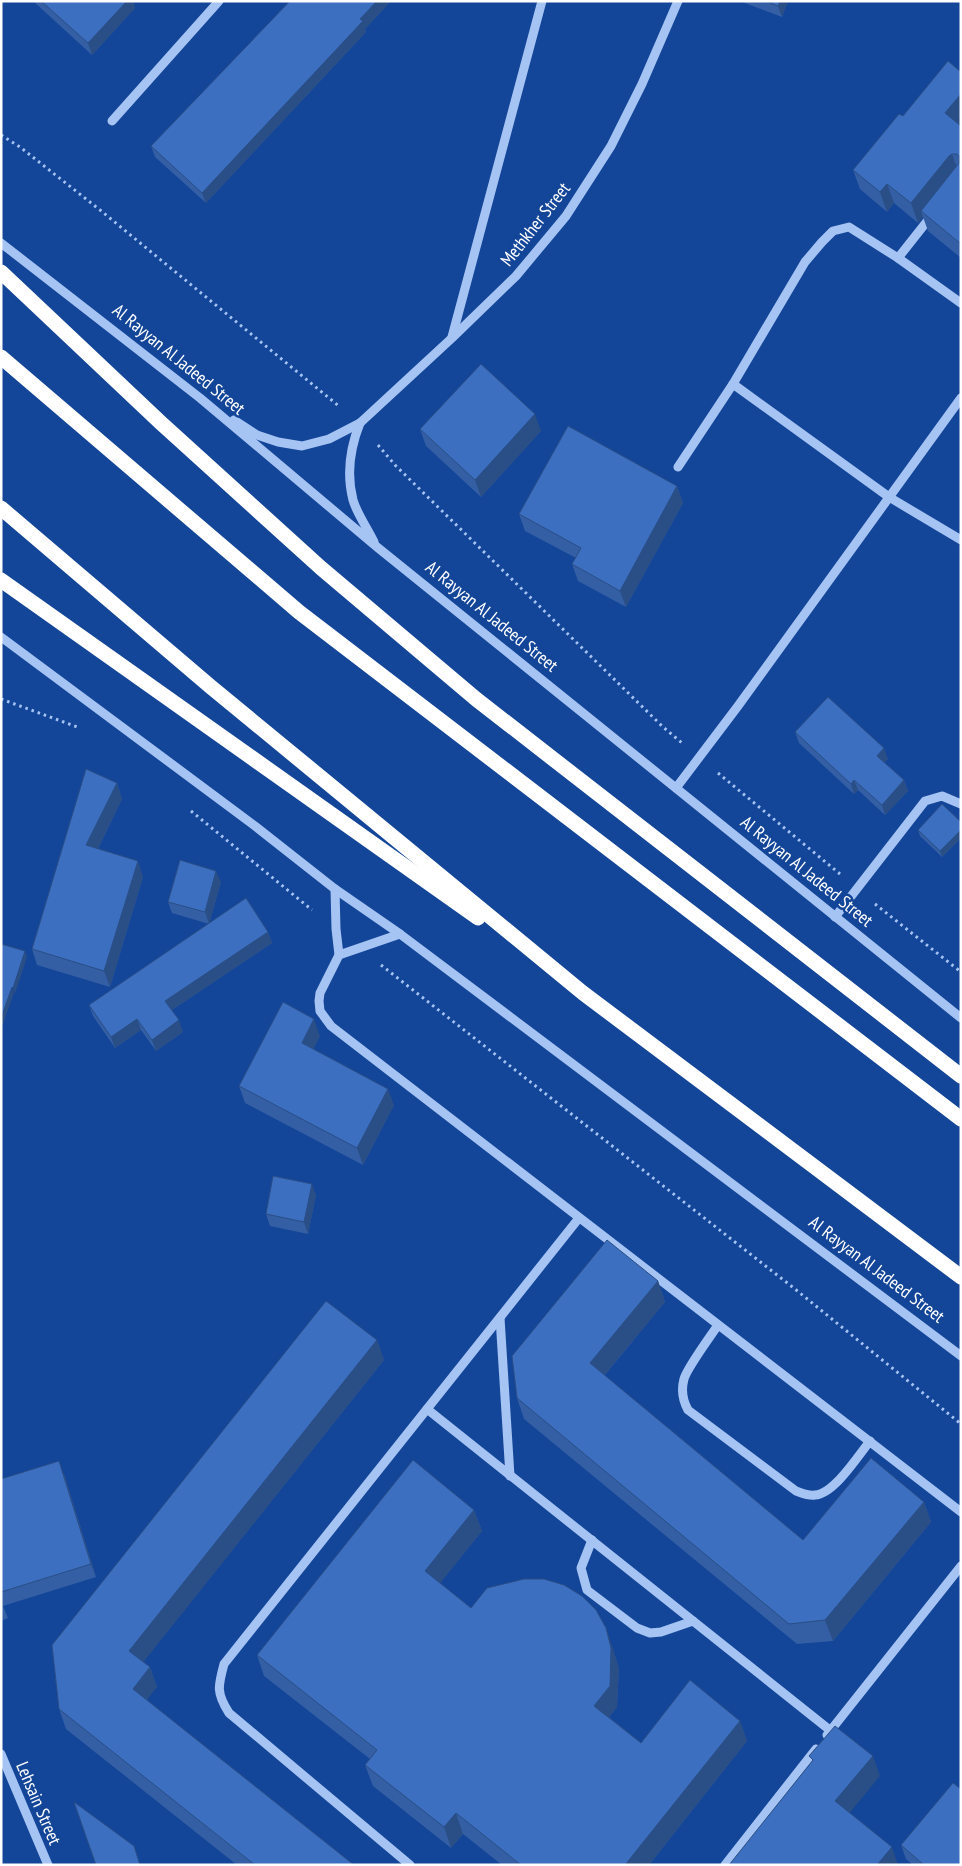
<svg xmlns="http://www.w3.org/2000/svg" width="962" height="1866" viewBox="0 0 962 1866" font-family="'PT Sans Narrow',sans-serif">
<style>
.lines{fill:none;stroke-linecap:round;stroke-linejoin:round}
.path{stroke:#a6c4f3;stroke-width:3;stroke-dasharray:2.5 4;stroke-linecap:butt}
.minor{stroke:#a6c4f3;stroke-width:9}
.highway{stroke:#fff;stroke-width:15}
.wall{fill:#345fa5}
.shaded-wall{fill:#2a4e86}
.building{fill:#3c6fc0;stroke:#2a4e86}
.labels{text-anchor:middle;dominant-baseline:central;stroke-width:5;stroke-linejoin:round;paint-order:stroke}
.street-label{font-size:18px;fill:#fff;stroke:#134598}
</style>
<rect width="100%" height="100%" fill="#134598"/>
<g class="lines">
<!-- path -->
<g class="path">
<path d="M 1,135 L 20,147 L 100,210 L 340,407"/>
<path d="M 378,445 L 395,465 L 663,727 L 682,743"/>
<path d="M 1,699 L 80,728"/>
<path d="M 718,773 L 840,874"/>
<path d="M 191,811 L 312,910"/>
<path d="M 875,904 L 961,972"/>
<path d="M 381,965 L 795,1289 L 961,1424"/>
</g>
<!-- minor -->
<g class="minor">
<path d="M 112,121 L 219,1"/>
<path d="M 1,243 L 200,398 L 377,547 L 961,1018"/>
<path d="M 898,258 L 932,215"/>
<path d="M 452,337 L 542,1"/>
<path d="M 733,384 L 889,497 L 961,540"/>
<path d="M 234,420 L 257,435 L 278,442 L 302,446 L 329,439 L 360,423 L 452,338 L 516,276 L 566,216 L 611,146 L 642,84 L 678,1"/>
<path d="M 360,423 C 350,448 346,473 353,500 C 357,514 368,529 374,542"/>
<path d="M 678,467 L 733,384 L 805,262 L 822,242 L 833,231 L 849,227 L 898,258 L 961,303"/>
<path d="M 1,637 L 255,826 L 335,889 L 400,934 L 961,1356"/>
<path d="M 676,788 L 738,706 L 961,398"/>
<path d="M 335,889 L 336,929 L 339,955 L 320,993 L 319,1001 L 320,1011 L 331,1026 L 961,1512"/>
<path d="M 835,917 L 925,801 L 942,796 L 961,804"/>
<path d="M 339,955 L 400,934"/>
<path d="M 500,1318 L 510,1476"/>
<path d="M 718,1325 C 710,1337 687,1368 684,1379 C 681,1390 683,1401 688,1410 L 796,1491 C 802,1493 808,1496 815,1495 C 834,1494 858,1456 870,1441"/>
<path d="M 427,1409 L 831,1731"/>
<path d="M 592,1540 L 581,1568 L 587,1590 L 637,1628 L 650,1633 L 661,1632 L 693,1621"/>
<path d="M 827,1735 L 961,1566"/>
<path d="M 1,1754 L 48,1865"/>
<path d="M 410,1865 L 229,1713 C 216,1693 218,1686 224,1664 L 579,1218"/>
<path d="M 725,1865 L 816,1749"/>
</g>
<!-- highway -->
<g class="highway">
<path d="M 1,272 L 161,423 L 321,568 L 476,699 L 961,1076"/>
<path d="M 1,357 L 299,612 L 961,1119"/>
<path d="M 1,508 L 211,687 L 583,993 L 961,1277"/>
<path d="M 1,580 L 478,918"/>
</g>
</g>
<!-- wall -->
<g class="wall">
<path d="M 33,1 L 133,1 L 135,8 L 92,55 Z"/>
<path d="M 290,1 L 391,1 L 365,29 L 366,32 L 206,203 L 155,157 L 151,146 Z"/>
<path d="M 741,1 L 788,1 L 782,17 L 742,2 Z"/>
<path d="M 903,116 L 961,123 L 959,125 L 961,126 L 961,258 L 928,231 L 923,217 L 918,223 L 894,203 L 887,212 L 860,189 L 853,170 Z"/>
<path d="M 420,429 L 541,431 L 481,497 L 426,446 Z"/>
<path d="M 677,486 L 683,503 L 626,607 L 578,581 L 572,564 L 576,558 L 525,531 L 519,514 Z"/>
<path d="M 795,732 L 888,759 L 884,762 L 904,780 L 908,791 L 885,815 L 858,790 L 854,794 L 799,743 Z"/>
<path d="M 117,783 L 122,799 L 98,849 L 143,877 L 110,987 L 37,965 L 32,949 Z"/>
<path d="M 961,822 L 961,838 L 942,857 L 920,836 L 918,830 Z"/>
<path d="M 221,882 L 209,924 L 268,932 L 272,943 L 172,1010 L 183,1032 L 156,1051 L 141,1030 L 115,1048 L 93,1016 L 89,1005 L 209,924 L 172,913 L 168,902 Z"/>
<path d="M 320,1036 L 313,1049 L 394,1105 L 363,1165 L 245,1103 L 239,1086 Z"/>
<path d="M 316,1195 L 308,1234 L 270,1226 L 266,1214 Z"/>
<path d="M 658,1281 L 665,1302 L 604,1376 L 803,1540 L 924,1502 L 931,1522 L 833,1641 L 797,1644 L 524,1419 L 517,1398 Z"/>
<path d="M 377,1340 L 384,1360 L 143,1662 L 150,1667 L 157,1687 L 146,1700 L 354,1865 L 237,1865 L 66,1729 L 59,1709 Z"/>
<path d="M 64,1474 L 96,1577 L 3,1606 L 8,1618 L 1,1621 L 1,1479 Z"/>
<path d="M 474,1510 L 482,1531 L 440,1583 L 471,1608 L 613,1649 L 619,1669 L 617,1707 L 609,1717 L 641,1743 L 740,1721 L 747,1741 L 649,1865 L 502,1865 L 463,1834 L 451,1848 L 373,1786 L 365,1765 L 370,1759 L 264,1676 L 257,1655 Z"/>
<path d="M 901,1845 L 961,1865 L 913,1865 L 906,1859 Z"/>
</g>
<!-- shaded-wall -->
<g class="shaded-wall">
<path d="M 127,1 L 133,1 L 135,8 L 92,55 L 88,43 Z"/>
<path d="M 377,1 L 391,1 L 365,29 L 366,32 L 206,203 L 202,193 Z"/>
<path d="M 780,1 L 788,1 L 782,17 L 778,6 Z"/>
<path d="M 961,94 L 961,123 L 952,133 L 945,113 Z"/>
<path d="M 952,154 L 959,173 L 921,211 L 923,217 L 918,223 L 911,203 L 949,156 Z"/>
<path d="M 887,184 L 894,203 L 887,212 L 880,192 Z"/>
<path d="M 535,414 L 541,431 L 481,497 L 475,480 Z"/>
<path d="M 677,486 L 683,503 L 626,607 L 620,591 Z"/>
<path d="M 884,748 L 888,759 L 881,766 L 877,756 Z"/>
<path d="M 854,780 L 858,790 L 854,794 L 851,784 Z"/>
<path d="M 904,780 L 908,791 L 885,815 L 882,805 Z"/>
<path d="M 117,783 L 122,799 L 92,861 L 86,845 Z"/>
<path d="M 961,830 L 961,838 L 942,857 L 940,851 Z"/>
<path d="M 138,861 L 143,877 L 110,987 L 104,971 Z"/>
<path d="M 216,871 L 221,882 L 209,924 L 205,912 Z"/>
<path d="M 268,932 L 272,943 L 169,1012 L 165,1001 Z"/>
<path d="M 25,951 L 27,957 L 15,994 L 13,988 Z"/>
<path d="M 12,987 L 14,993 L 1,1030 L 1,1018 Z"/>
<path d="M 137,1019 L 141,1030 L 115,1048 L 111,1037 Z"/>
<path d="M 314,1019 L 320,1036 L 308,1060 L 302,1043 Z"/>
<path d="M 179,1020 L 183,1032 L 156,1051 L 152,1040 Z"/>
<path d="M 388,1089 L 394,1105 L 363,1165 L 357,1148 Z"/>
<path d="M 312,1184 L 316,1195 L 308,1234 L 304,1222 Z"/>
<path d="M 658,1281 L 665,1302 L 597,1384 L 590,1363 Z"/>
<path d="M 377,1340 L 384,1360 L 137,1670 L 129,1651 Z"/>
<path d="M 59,1461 L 64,1474 L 96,1577 L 91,1564 Z"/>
<path d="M 924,1502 L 931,1522 L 833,1641 L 825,1620 Z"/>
<path d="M 474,1510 L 482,1531 L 433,1592 L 425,1571 Z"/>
<path d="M 606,1628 L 613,1649 L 619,1669 L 617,1707 L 602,1726 L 594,1706 Z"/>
<path d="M 150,1667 L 157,1687 L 140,1709 L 133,1689 Z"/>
<path d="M 740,1721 L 747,1741 L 649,1865 L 625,1865 Z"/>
<path d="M 873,1756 L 880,1776 L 843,1821 L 835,1801 Z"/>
<path d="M 456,1813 L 463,1834 L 451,1848 L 444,1827 Z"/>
<path d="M 892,1847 L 898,1865 L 877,1865 Z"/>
</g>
<!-- building -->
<g class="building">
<path d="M 41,1 L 127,1 L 88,43 Z"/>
<path d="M 290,1 L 377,1 L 360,19 L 363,21 L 202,193 L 151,146 Z"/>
<path d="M 766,1 L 780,1 L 778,6 Z"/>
<path d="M 948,61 L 961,72 L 961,94 L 945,113 L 961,126 L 961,244 L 921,211 L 959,163 L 960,158 L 957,154 L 952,154 L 949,156 L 911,203 L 887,184 L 880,192 L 853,170 L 899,114 L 903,116 Z"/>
<path d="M 481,364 L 535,414 L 475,480 L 420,429 Z"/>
<path d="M 568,426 L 677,486 L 620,591 L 572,564 L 581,548 L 519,514 Z"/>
<path d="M 828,697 L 884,748 L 877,756 L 904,780 L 882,805 L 854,780 L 851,784 L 795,732 Z"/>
<path d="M 86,769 L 117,783 L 86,845 L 138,861 L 104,971 L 32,949 Z"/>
<path d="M 942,804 L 961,822 L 961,830 L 940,851 L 918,830 Z"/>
<path d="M 180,860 L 216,871 L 205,912 L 168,902 Z"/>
<path d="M 246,898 L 268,932 L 165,1001 L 179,1020 L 152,1040 L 137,1019 L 111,1037 L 89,1005 Z"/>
<path d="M 1,944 L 25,951 L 13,988 L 12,987 L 1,1018 Z"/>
<path d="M 283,1002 L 314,1019 L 302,1043 L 388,1089 L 357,1148 L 239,1086 Z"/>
<path d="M 273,1176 L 312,1184 L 304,1222 L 266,1214 Z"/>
<path d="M 607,1240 L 658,1281 L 590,1363 L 803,1540 L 871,1458 L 924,1502 L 825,1620 L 789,1624 L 517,1398 L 512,1356 Z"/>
<path d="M 326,1301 L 377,1340 L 129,1651 L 150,1667 L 133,1689 L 354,1865 L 255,1865 L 59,1709 L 52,1645 Z"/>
<path d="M 413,1460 L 474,1510 L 425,1571 L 471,1608 L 487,1588 L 524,1579 L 544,1579 L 564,1585 L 582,1596 L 596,1610 L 606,1628 L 611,1648 L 610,1686 L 594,1706 L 641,1743 L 690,1680 L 740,1721 L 625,1865 L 521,1865 L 456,1813 L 444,1827 L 365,1765 L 377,1750 L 257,1655 Z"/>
<path d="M 59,1461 L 91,1564 L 1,1592 L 1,1479 Z"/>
<path d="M 835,1726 L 873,1756 L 835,1801 L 892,1847 L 877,1865 L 729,1865 L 813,1760 L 809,1756 Z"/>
<path d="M 953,1783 L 961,1789 L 961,1865 L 924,1865 L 901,1845 Z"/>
<path d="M 74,1802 L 134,1846 L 140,1865 L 96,1865 Z"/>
</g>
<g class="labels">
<!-- street labels -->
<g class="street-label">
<text transform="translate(535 224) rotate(-52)">Methkher Street</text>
<text transform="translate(179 359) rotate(39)">Al Rayyan Al Jadeed Street</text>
<text transform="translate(492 616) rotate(39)">Al Rayyan Al Jadeed Street</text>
<text transform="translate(807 871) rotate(39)">Al Rayyan Al Jadeed Street</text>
<text transform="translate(877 1269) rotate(37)">Al Rayyan Al Jadeed Street</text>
<text transform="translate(39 1803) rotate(67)">Lehsain Street</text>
</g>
</g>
<!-- border -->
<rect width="962" height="1866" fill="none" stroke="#ffffff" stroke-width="5"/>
</svg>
